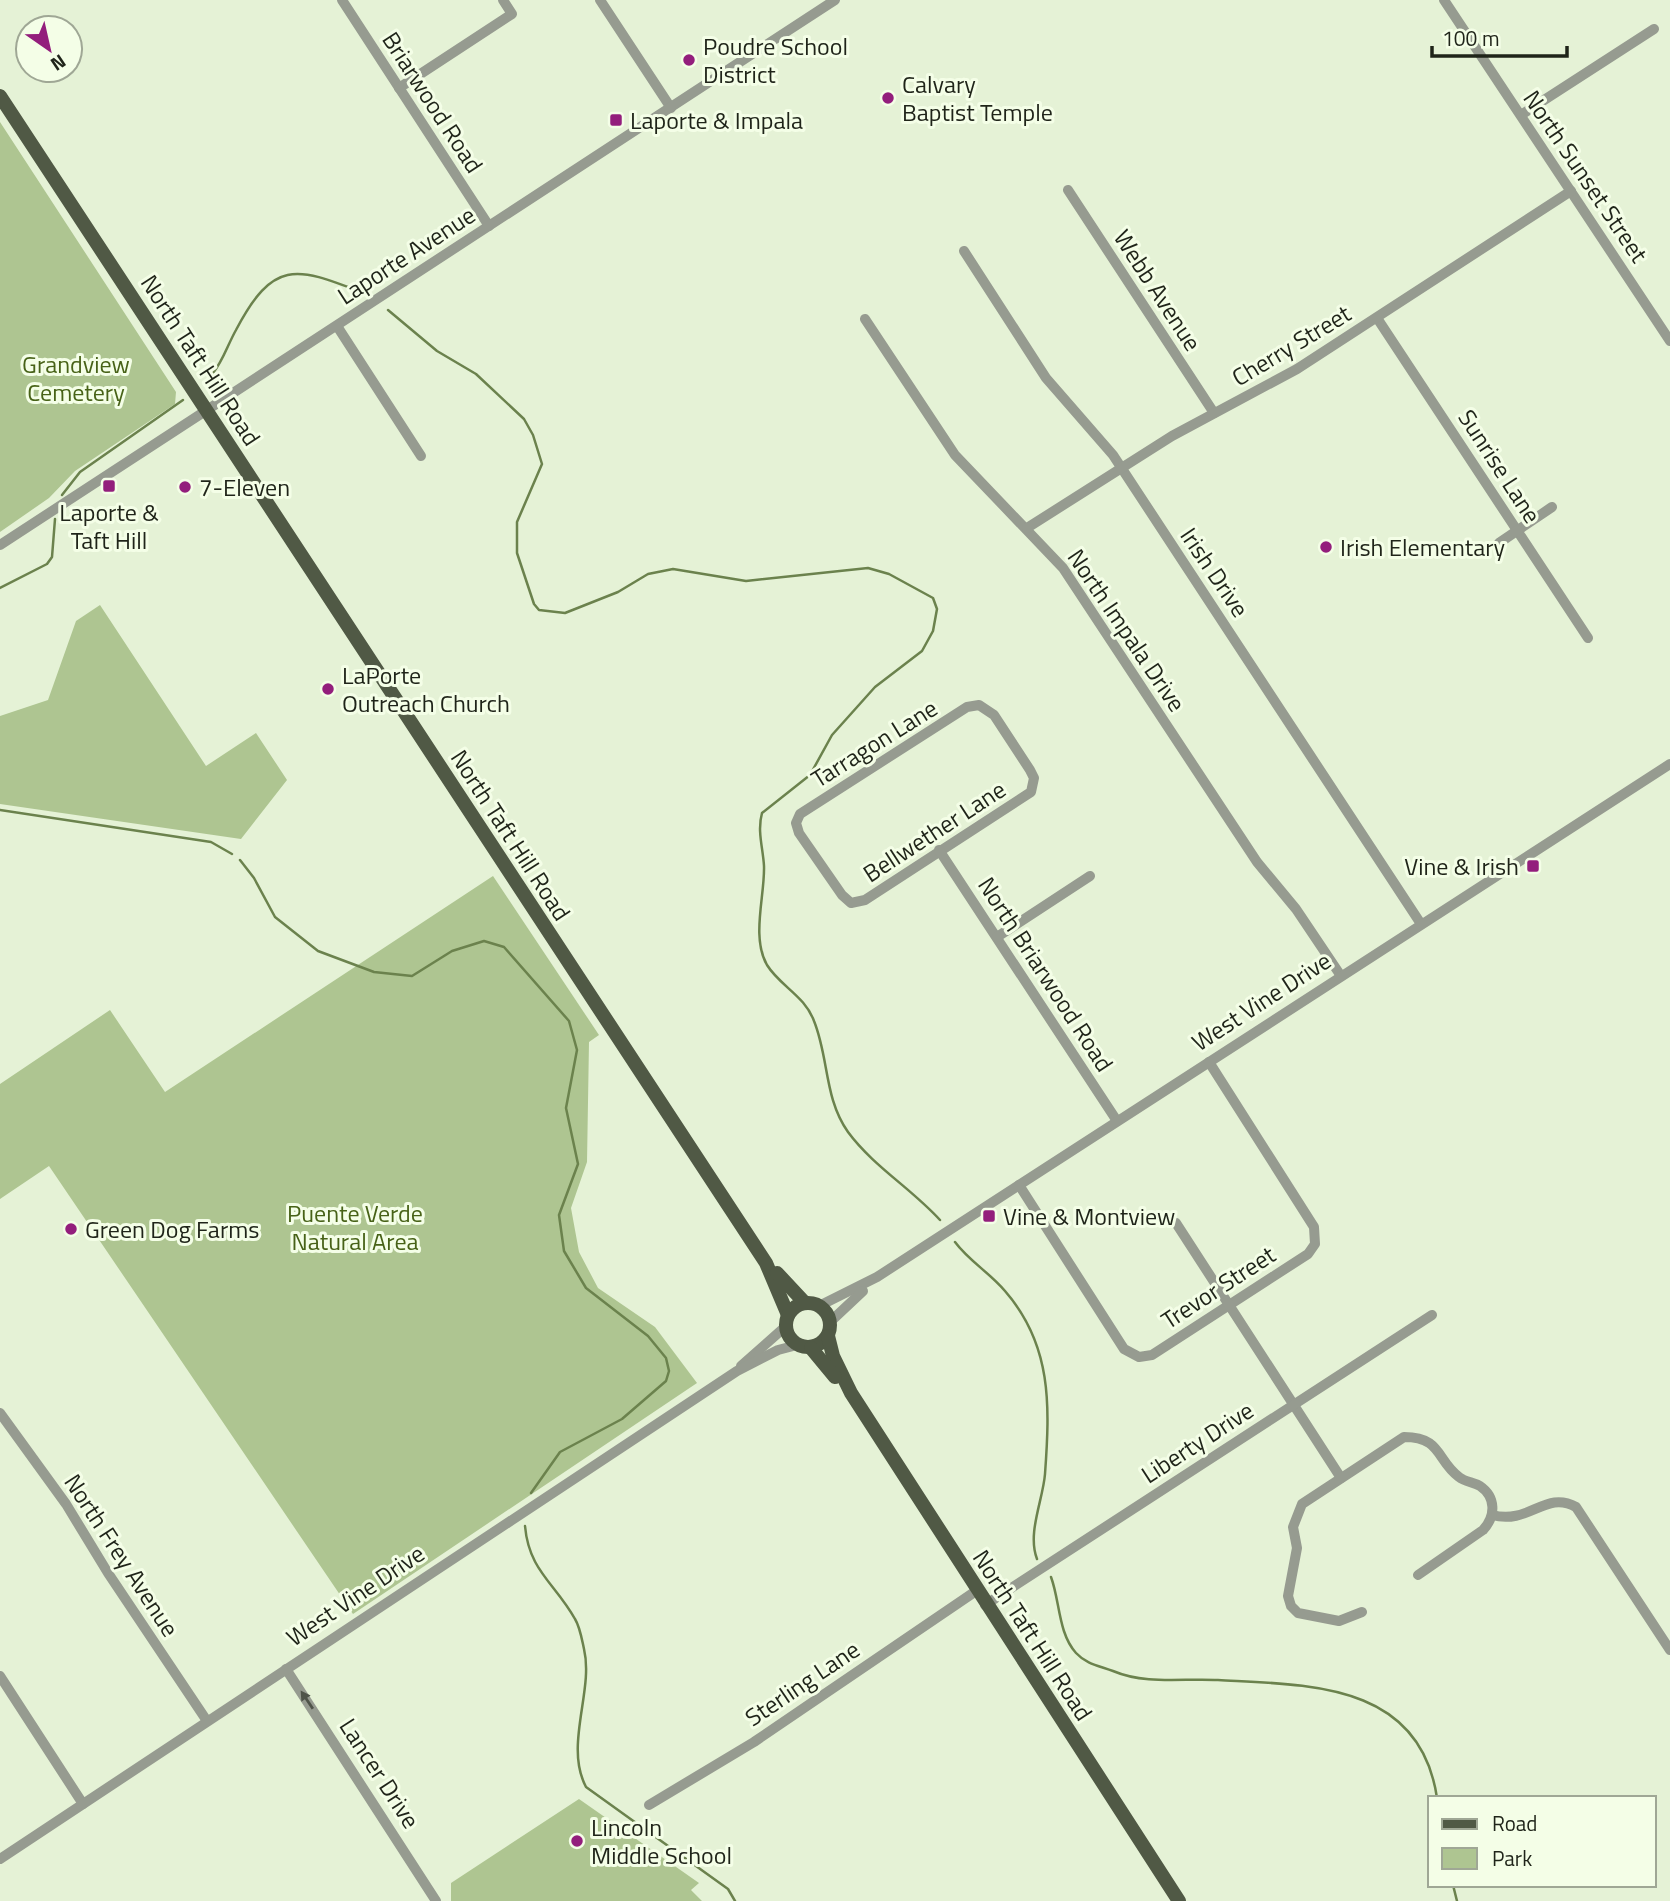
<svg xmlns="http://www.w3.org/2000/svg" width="1670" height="1901" viewBox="0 0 1670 1901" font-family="'Titillium Web',sans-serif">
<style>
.green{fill:#aec591}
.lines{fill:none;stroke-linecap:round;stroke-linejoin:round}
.stream{stroke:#6b824d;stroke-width:2.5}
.minor{stroke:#969b90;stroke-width:10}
.major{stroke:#505945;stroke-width:14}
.oneway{fill:#4f5449}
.poi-dot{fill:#931e7c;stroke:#f4fee7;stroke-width:2.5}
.labels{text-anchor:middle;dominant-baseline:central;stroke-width:6;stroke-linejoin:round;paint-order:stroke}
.poi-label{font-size:24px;fill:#1f2419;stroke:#f4fee7;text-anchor:start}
.street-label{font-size:24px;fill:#1f2419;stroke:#f4fee7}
.park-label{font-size:24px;fill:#476217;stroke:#f4fee7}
</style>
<rect width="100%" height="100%" fill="#e5f2d6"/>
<!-- green -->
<g class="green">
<path d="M 0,122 L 176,392 L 175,404 L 75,471 L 49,498 L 0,532 Z"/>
<path d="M 100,605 L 206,766 L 256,733 L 287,780 L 241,839 L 0,804 L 0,716 L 48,700 L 76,621 Z"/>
<path d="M 493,876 L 599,1035 L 589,1042 L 587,1162 L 571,1208 L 579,1252 L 598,1288 L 655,1327 L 697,1383 L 353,1614 L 49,1166 L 0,1199 L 0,1084 L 110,1010 L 165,1092 Z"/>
<path d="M 579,1799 L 699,1883 L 691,1890 L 702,1901 L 451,1901 L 451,1883 Z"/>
</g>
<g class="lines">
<!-- stream -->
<g class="stream">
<path d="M 388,310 L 437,351 L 476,374 L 524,419 L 533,435 L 542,464 L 517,522 L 517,553 L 534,604 L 539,610 L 565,613 L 618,592 L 648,574 L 673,569 L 746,581 L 868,568 L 889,574 L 933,598 L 937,609 L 933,631 L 922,651 L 875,687 L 832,735 L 810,775 L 762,813 C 757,831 763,848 764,866 C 765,896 751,937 767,965 C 780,986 805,996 814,1021 C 829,1058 824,1098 848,1132 C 873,1166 912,1189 940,1220"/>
<path d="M 213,373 C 223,361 228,344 236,330 C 273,260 295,266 361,292"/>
<path d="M 62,495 L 80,472 L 183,400"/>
<path d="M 0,588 L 47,564 L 52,557 L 55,519"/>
<path d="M 0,810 L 211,842 L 232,854"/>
<path d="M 240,860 L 254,878 L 275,917 L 318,951 L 374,972 L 412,976 L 452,951 L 484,941 L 504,947 L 569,1021 L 577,1050 L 566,1108 L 578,1164 L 559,1215 L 564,1251 L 586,1288 L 648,1336 L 666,1358 L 669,1371 L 666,1381 L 622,1419 L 560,1452 L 531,1493"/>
<path d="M 955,1242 C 969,1261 990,1273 1005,1291 C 1052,1345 1050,1405 1045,1474 C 1043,1500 1027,1533 1037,1559"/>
<path d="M 525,1526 C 529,1571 555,1583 575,1619 C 580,1627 582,1640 584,1649 C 594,1691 564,1745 586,1787 L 728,1889 L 735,1901"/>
<path d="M 1051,1577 C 1060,1601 1058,1633 1076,1653 C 1086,1664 1100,1666 1113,1671 C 1146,1685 1183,1678 1218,1680 C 1308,1685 1420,1682 1437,1798"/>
<path d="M 1453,1885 L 1457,1901"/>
</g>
<!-- minor -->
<g class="minor">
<path d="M 342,0 L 489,226"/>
<path d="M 600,0 L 671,108"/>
<path d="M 1444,0 L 1670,341"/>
<path d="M 399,88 L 512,14 L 503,0"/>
<path d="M 1521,115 L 1654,29"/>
<path d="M 1068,190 L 1214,413"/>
<path d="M 964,251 L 1046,378 L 1113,455 L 1421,924"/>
<path d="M 1377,318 L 1588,638"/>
<path d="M 865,319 L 955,455 L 1063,568 L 1257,862 L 1296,909 L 1341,976"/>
<path d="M 337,326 L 421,456"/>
<path d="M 1027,528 L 1172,436 L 1297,369 L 1571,191"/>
<path d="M 1499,543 L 1552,507"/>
<path d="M 0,545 L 835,0"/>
<path d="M 979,705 L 994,715 L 1030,770 L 1034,778 L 1031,792 L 865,900 L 851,903 L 842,895 L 799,833 L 796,823 L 800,814 L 967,707 Z"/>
<path d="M 939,850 L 1117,1121"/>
<path d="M 997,937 L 1090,876"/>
<path d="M 1019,1185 L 1124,1349 L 1139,1357 L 1152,1355 L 1308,1254 L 1315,1244 L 1314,1227 L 1209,1062"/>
<path d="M 1176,1223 L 1341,1478"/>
<path d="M 819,1306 L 877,1277 L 1670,764"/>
<path d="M 830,1322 L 863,1291"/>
<path d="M 741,1366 L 785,1327"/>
<path d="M 0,1413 L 66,1504 L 108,1573 L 207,1721"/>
<path d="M 1492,1515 C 1530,1525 1545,1490 1576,1507 L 1670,1650"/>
<path d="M 985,1605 L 1432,1315"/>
<path d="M 1362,1612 L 1339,1621 L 1298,1613 L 1291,1606 L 1288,1596 L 1297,1548 L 1293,1527 L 1302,1504 L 1404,1437 C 1442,1437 1436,1460 1459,1477 C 1465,1482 1473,1482 1480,1486 C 1496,1497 1496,1516 1483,1530 L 1418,1575"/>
<path d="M 286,1669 L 436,1901"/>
<path d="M 0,1676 L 83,1804"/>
<path d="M 649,1805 L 754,1742 L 976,1591"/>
<path d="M 0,1859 L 737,1371 L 778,1350 L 797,1345"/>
</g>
<!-- major -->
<g class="major">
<path d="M 0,96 L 766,1263 L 788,1315"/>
<path d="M 777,1273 L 805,1303"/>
<circle cx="808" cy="1325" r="22"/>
<path d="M 828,1336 L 833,1356 L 851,1393 L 1179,1901"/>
<path d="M 811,1348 L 835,1377"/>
</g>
</g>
<!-- one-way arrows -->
<defs><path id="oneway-solid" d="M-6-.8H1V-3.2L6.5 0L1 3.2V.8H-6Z" transform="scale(1.75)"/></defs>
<use class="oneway" href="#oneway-solid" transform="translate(307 1700) rotate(-124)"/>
<!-- markers -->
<g class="poi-dot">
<circle cx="689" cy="60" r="7"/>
<circle cx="888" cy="98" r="7"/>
<rect x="609" y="113" width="14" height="14" rx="3.5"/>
<rect x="102" y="479" width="14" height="14" rx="3.5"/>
<circle cx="185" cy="487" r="7"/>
<circle cx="1326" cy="547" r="7"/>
<circle cx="328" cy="689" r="7"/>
<rect x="1526" y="859" width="14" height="14" rx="3.5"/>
<rect x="982" y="1209" width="14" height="14" rx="3.5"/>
<circle cx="71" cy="1229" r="7"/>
<circle cx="577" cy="1841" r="7"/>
</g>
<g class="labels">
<!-- poi labels -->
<g class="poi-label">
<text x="703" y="46">Poudre School<tspan x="703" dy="28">District</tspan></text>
<text x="902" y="84">Calvary<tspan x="902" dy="28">Baptist Temple</tspan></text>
<text x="630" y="120">Laporte &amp; Impala</text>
<text x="199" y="487">7-Eleven</text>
<text x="109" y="512" text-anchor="middle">Laporte &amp;<tspan x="109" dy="28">Taft Hill</tspan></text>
<text x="1340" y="547">Irish Elementary</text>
<text x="342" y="675">LaPorte<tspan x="342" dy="28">Outreach Church</tspan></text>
<text x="1519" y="866" text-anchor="end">Vine &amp; Irish</text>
<text x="1003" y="1216">Vine &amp; Montview</text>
<text x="85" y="1229">Green Dog Farms</text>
<text x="591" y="1827">Lincoln<tspan x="591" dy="28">Middle School</tspan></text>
</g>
<!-- street labels -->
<g class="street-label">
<text transform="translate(433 102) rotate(57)">Briarwood Road</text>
<text transform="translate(1586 176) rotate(56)">North Sunset Street</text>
<text transform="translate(406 255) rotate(-33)">Laporte Avenue</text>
<text transform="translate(1158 290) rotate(57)">Webb Avenue</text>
<text transform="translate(1291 345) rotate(-31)">Cherry Street</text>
<text transform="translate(201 360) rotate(57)">North Taft Hill Road</text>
<text transform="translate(1500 466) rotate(57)">Sunrise Lane</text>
<text transform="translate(1215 572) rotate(56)">Irish Drive</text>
<text transform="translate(1127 630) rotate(56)">North Impala Drive</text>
<text transform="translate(874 743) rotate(-32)">Tarragon Lane</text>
<text transform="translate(934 831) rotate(-33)">Bellwether Lane</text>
<text transform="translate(511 835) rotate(57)">North Taft Hill Road</text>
<text transform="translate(1046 974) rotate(57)">North Briarwood Road</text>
<text transform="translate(1261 1001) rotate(-33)">West Vine Drive</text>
<text transform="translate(1218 1287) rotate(-33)">Trevor Street</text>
<text transform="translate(1197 1442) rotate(-33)">Liberty Drive</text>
<text transform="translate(122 1555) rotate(57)">North Frey Avenue</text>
<text transform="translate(355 1595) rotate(-34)">West Vine Drive</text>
<text transform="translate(1033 1635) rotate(57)">North Taft Hill Road</text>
<text transform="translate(802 1683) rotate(-34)">Sterling Lane</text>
<text transform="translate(380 1773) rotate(57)">Lancer Drive</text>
</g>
<!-- park labels -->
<g class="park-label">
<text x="76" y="364">Grandview<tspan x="76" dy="28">Cemetery</tspan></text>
<text x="355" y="1213">Puente Verde<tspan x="355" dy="28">Natural Area</tspan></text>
</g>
</g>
<!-- legend -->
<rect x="1428" y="1796" width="228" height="91" fill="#f4fee7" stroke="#9fa795" stroke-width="2"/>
<rect x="1442" y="1819" width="35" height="10" fill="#505945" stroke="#9fa795" stroke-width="2"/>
<text x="1492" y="1831" font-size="21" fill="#1f2419">Road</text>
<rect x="1442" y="1848" width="35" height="21" fill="#aec591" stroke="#9fa795" stroke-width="2"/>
<text x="1492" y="1866" font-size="21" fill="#1f2419">Park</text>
<!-- north arrow -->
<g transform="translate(49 49) rotate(146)"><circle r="33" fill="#f4fee7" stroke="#9fa795" stroke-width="2"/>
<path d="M0-5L12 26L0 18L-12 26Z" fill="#931e7c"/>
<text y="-10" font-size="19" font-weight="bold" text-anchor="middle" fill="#1f2419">N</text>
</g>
<!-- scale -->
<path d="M1432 46v10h135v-10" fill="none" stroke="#1f2419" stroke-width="3.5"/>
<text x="1442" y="46" font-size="21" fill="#1f2419" stroke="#f4fee7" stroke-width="5" paint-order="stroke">100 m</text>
</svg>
